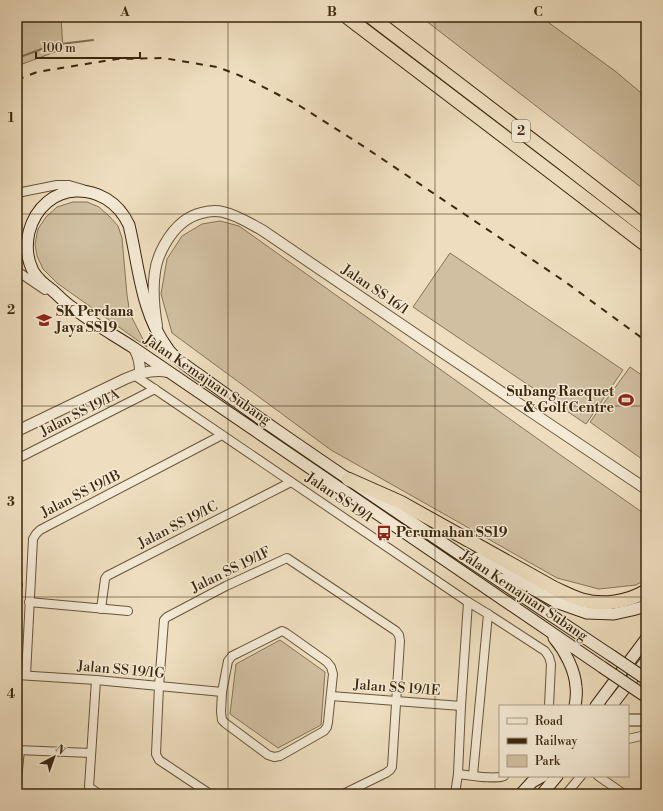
<svg xmlns="http://www.w3.org/2000/svg" width="663" height="811" viewBox="0 0 663 811" font-family="'Libre Bodoni',serif">
<style>
.green{fill:#d0bfa1;stroke:#867357}
.lines{fill:none;stroke-linecap:round;stroke-linejoin:round}
.stream{stroke:#827053;stroke-width:2}
.minor-casing{stroke:#68553a;stroke-width:10}
.tertiary-casing{stroke:#68553a;stroke-width:12}
.secondary-casing{stroke:#3c270d;stroke-width:13}
.trunk-casing{stroke:#3c270d;stroke-width:15}
.minor{stroke:#f4ead5;stroke-width:8}
.tertiary{stroke:#f4ead5;stroke-width:10}
.secondary{stroke:#f4ead5;stroke-width:11}
.trunk{stroke:#eedebf;stroke-width:13}
.rail{stroke:#3c270d;stroke-width:2;stroke-dasharray:7 7;stroke-linecap:butt}
.secondary-bridge-casing{stroke:#3c270d;stroke-width:13;stroke-linecap:butt}
.secondary-bridge{stroke:#f4ead5;stroke-width:11}
.grid{fill:none;stroke:#3c270d;stroke-width:1;stroke-opacity:0.55}
.labels{text-anchor:middle;dominant-baseline:central;stroke-width:3;stroke-linejoin:round;paint-order:stroke}
.shield{fill:#f4ead5;stroke:#736249;stroke-width:1}
.shield-label{font-size:13px;font-weight:bold;fill:#3c270d}
.street-label{font-size:14px;fill:#3c270d;stroke:#f4ead5}
.poi-label{font-size:14px;font-weight:bold;fill:#3c270d;stroke:#f4ead5;text-anchor:start}
.neatline{fill:none;stroke:#3c270d;stroke-width:1.5}
.grid-label{font-size:13px;text-anchor:middle;font-weight:bold;fill:#3c270d}
</style>
<rect width="100%" height="100%" fill="#eedebf"/>
<filter id="stains"><feTurbulence type="fractalNoise" baseFrequency=".005" numOctaves="4"/><feColorMatrix values="0 0 0 0 .2 0 0 0 0 .09 0 0 0 0 .02 0 0 0 .5 -.17"/></filter>
<radialGradient id="worn" r=".72"><stop offset=".6" stop-color="#630" stop-opacity="0"/><stop offset="1" stop-color="#630" stop-opacity=".3"/></radialGradient>
<!-- green -->
<g class="green">
<path d="M 17,17 L 61,17 L 63,49 L 17,66 Z"/>
<path d="M 421,17 L 541,17 L 615,71 L 646,97 L 646,191 Z"/>
<path d="M 73,202 L 87,202 L 99,207 L 110,217 L 118,226 L 122,238 L 127,295 L 130,314 L 147,347 L 57,283 L 43,269 L 37,256 L 35,244 L 38,229 L 46,217 L 57,207 Z"/>
<path d="M 220,221 L 239,226 L 552,449 L 646,515 L 646,579 L 636,585 L 599,589 L 557,578 L 331,450 L 172,333 L 161,294 L 167,259 L 182,236 L 202,224 Z"/>
<path d="M 450,253 L 623,370 L 586,424 L 413,307 Z"/>
<path d="M 630,367 L 646,378 L 646,462 L 590,422 Z"/>
<path d="M 280,640 L 325,672 L 321,725 L 278,748 L 230,714 L 236,664 Z"/>
</g>
<g class="lines">
<!-- stream -->
<path class="stream" d="M 17,58 L 53,45 L 93,40"/>
<defs>
<g id="minor">
<path d="M 17,193 L 57,185 L 69,185 L 83,189"/>
<path d="M 17,271 L 45,290"/>
<path d="M 134,375 L 465,600 L 488,614 L 545,651 L 549,657 L 551,664 L 549,706"/>
<path d="M 17,459 L 155,389"/>
<path d="M 17,585 L 18,585"/>
<path d="M 29,602 L 128,611"/>
<path d="M 101,609 L 105,579 L 107,576 L 291,482"/>
<path d="M 282,631 L 286,633 L 327,662 L 331,667 L 333,674 L 328,722 L 327,727 L 324,731 L 280,756 L 274,757 L 268,755 L 225,723 L 222,720 L 221,712 L 222,692 L 228,661 L 232,656 Z"/>
<path d="M 17,675 L 96,680 L 222,692"/>
<path d="M 26,675 L 33,539 L 36,534 L 40,530 L 222,435"/>
<path d="M 96,680 L 89,787 L 99,794"/>
<path d="M 331,696 L 461,706"/>
<path d="M 628,739 L 641,736 L 646,736"/>
<path d="M 17,750 L 91,753"/>
<path d="M 458,774 C 469,775 494,780 504,776"/>
<path d="M 473,775 L 488,614"/>
<path d="M 598,776 L 624,794"/>
<path d="M 17,779 L 20,750"/>
<path d="M 210,794 L 159,760 L 156,754 L 159,686 L 164,620 L 167,617 L 226,586 L 287,558 L 396,631 L 399,635 L 400,641 L 392,767 L 390,770 L 386,773 L 343,794"/>
<path d="M 455,794 L 458,774 L 461,706 L 468,602"/>
<path d="M 566,794 L 581,776"/>
</g>
<g id="tertiary">
<path d="M 157,326 C 154,308 152,290 155,272 C 157,255 169,233 183,222 C 193,214 210,209 223,212 C 237,215 249,223 262,230 L 430,344 L 646,489"/>
<path d="M 134,348 C 139,358 140,363 140,373"/>
<path d="M 17,431 L 125,379 C 139,373 153,369 168,372"/>
</g>
<g id="secondary">
<path d="M 477,558 L 556,602 L 587,613 L 614,614 L 632,610 L 646,606"/>
<path d="M 554,638 C 565,651 575,670 576,687 C 577,693 576,700 575,706"/>
<path d="M 602,667 L 134,348 C 114,335 92,323 73,308 C 65,303 59,296 52,290 C 45,285 37,278 33,271 C 27,259 26,245 29,232 C 43,179 107,178 129,225 C 139,267 141,313 168,349 C 174,358 192,370 202,377 C 228,396 255,415 281,433 C 391,509 501,582 612,656"/>
<path d="M 596,706 L 646,639"/>
<path d="M 611,706 L 646,661"/>
<path d="M 628,720 L 646,720"/>
<path d="M 521,794 L 532,782 L 543,776"/>
<path d="M 542,794 L 557,776"/>
</g>
<g id="trunk">
<path d="M 347,17 L 552,173 L 646,245"/>
<path d="M 371,17 L 561,162 L 646,228"/>
<path d="M 348,479 L 400,502 L 554,588 C 563,592 572,597 582,600 C 603,606 628,602 646,591"/>
</g>
</defs>
<!-- minor casing -->
<use href="#minor" class="minor-casing"/>
<!-- tertiary casing -->
<use href="#tertiary" class="tertiary-casing"/>
<!-- secondary casing -->
<use href="#secondary" class="secondary-casing"/>
<!-- trunk casing -->
<use href="#trunk" class="trunk-casing"/>
<!-- minor -->
<use href="#minor" class="minor"/>
<!-- tertiary -->
<use href="#tertiary" class="tertiary"/>
<!-- secondary -->
<use href="#secondary" class="secondary"/>
<!-- trunk -->
<use href="#trunk" class="trunk"/>
<!-- rail -->
<path class="rail" d="M 17,80 L 37,72 L 117,59 L 163,58 L 217,67 L 236,74 L 254,82 L 300,106 L 366,148 L 564,281 L 646,341"/>
<defs>
<g id="secondary-bridge">
<path d="M 612,656 L 646,679"/>
<path d="M 602,667 L 645,696"/>
</g>
</defs>
<!-- secondary-bridge casing -->
<use href="#secondary-bridge" class="secondary-bridge-casing"/>
<!-- secondary-bridge -->
<use href="#secondary-bridge" class="secondary-bridge"/>
</g>
<!-- grid -->
<path class="grid" d="M 228,17 L 228,794M 435,17 L 435,794M 17,214 L 646,214M 17,406 L 646,406M 17,597 L 646,597"/>
<!-- icons -->
<defs>
<symbol id="school-bare" viewBox="-9 -9 18 18"><path d="M0-5L7-2L0 1L-7-2ZM-4 1L0 2.5L4 1V4Q0 6-4 4Z" fill="#8f2418" stroke="#f4ead5" stroke-width="2.5" paint-order="stroke"/></symbol>
<symbol id="stadium-bare" viewBox="-9 -9 18 18"><path d="M0-5a6.5 5 0 1 0 0 10a6.5 5 0 1 0 0-10ZM-3.5-1.8h7v3.6h-7Z" fill="#8f2418" stroke="#f4ead5" stroke-width="2.5" paint-order="stroke"/></symbol>
<symbol id="bus-bare" viewBox="-9 -9 18 18"><path d="M-5-6H5V4H4V6H2V4H-2V6H-4V4H-5ZM-3.5-4V0h7V-4ZM-3.5 1.2v1.5H-2V1.2ZM2 1.2v1.5H3.5V1.2Z" fill="#8f2418" stroke="#f4ead5" stroke-width="2.5" paint-order="stroke"/></symbol>
</defs>
<g fill-rule="evenodd">
<use href="#school-bare" x="33" y="309" width="22" height="22"/>
<use href="#stadium-bare" x="615" y="389" width="22" height="22"/>
<use href="#bus-bare" x="373" y="522" width="22" height="22"/>
</g>
<g class="labels">
<!-- shield labels -->
<rect class="shield" x="512" y="120" width="18" height="22" rx="3"/>
<g class="shield-label">
<text x="521" y="131">2</text>
</g>
<!-- street labels -->
<g class="street-label">
<text transform="translate(375 290) rotate(34)">Jalan SS 16/1</text>
<text transform="translate(207 380) rotate(34)">Jalan Kemajuan Subang</text>
<text transform="translate(80 413) rotate(-27)">Jalan SS 19/1A</text>
<text transform="translate(81 494) rotate(-27)">Jalan SS 19/1B</text>
<text transform="translate(339 498) rotate(34)">Jalan SS 19/1</text>
<text transform="translate(178 525) rotate(-27)">Jalan SS 19/1C</text>
<text transform="translate(231 570) rotate(-26)">Jalan SS 19/1F</text>
<text transform="translate(524 596) rotate(34)">Jalan Kemajuan Subang</text>
<text transform="translate(121 670) rotate(5)">Jalan SS 19/1G</text>
<text transform="translate(397 688) rotate(4)">Jalan SS 19/1E</text>
</g>
<!-- poi labels -->
<g class="poi-label">
<text x="56" y="312">SK Perdana<tspan x="56" dy="16">Jaya SS19</tspan></text>
<text x="614" y="392" text-anchor="end">Subang Racquet<tspan x="614" dy="16">&amp; Golf Centre</tspan></text>
<text x="396" y="533">Perumahan SS19</text>
</g>
</g>
<!-- margin -->
<rect width="663" height="811" fill="none" stroke="#eedebf" stroke-width="44"/>
<!-- legend -->
<rect x="499" y="705" width="130" height="72" fill="#f4ead5" stroke="#aa9c85"/>
<rect x="507" y="718" width="20" height="6" fill="#f4ead5" stroke="#aa9c85"/>
<text x="535" y="725" font-size="12" fill="#3c270d">Road</text>
<rect x="507" y="738" width="20" height="6" fill="#3c270d" stroke="#aa9c85"/>
<text x="535" y="745" font-size="12" fill="#3c270d">Railway</text>
<rect x="507" y="755" width="20" height="12" fill="#d0bfa1" stroke="#aa9c85"/>
<text x="535" y="765" font-size="12" fill="#3c270d">Park</text>
<!-- north arrow -->
<g transform="translate(54 757) rotate(41)" stroke="#f4ead5" stroke-width="3" paint-order="stroke">
<path d="M0-3L7 15L0 10L-7 15Z" fill="#3c270d"/>
<text y="-6" font-size="11" font-weight="bold" text-anchor="middle" fill="#3c270d">N</text>
</g>
<!-- scale -->
<path d="M36 52v6h104v-6" fill="none" stroke="#3c270d" stroke-width="2"/>
<text x="42" y="52" font-size="12" fill="#3c270d" stroke="#f4ead5" stroke-width="3" paint-order="stroke">100 m</text>
<rect x="22" y="22" width="619" height="767" class="neatline"/>
<g class="grid-label">
<text x="125" y="16">A</text>
<text x="332" y="16">B</text>
<text x="538" y="16">C</text>
<text x="11" y="122">1</text>
<text x="11" y="314">2</text>
<text x="11" y="506">3</text>
<text x="11" y="698">4</text>
</g>
<rect width="100%" height="100%" filter="url(#stains)"/>
<rect width="100%" height="100%" fill="url(#worn)"/>
</svg>
